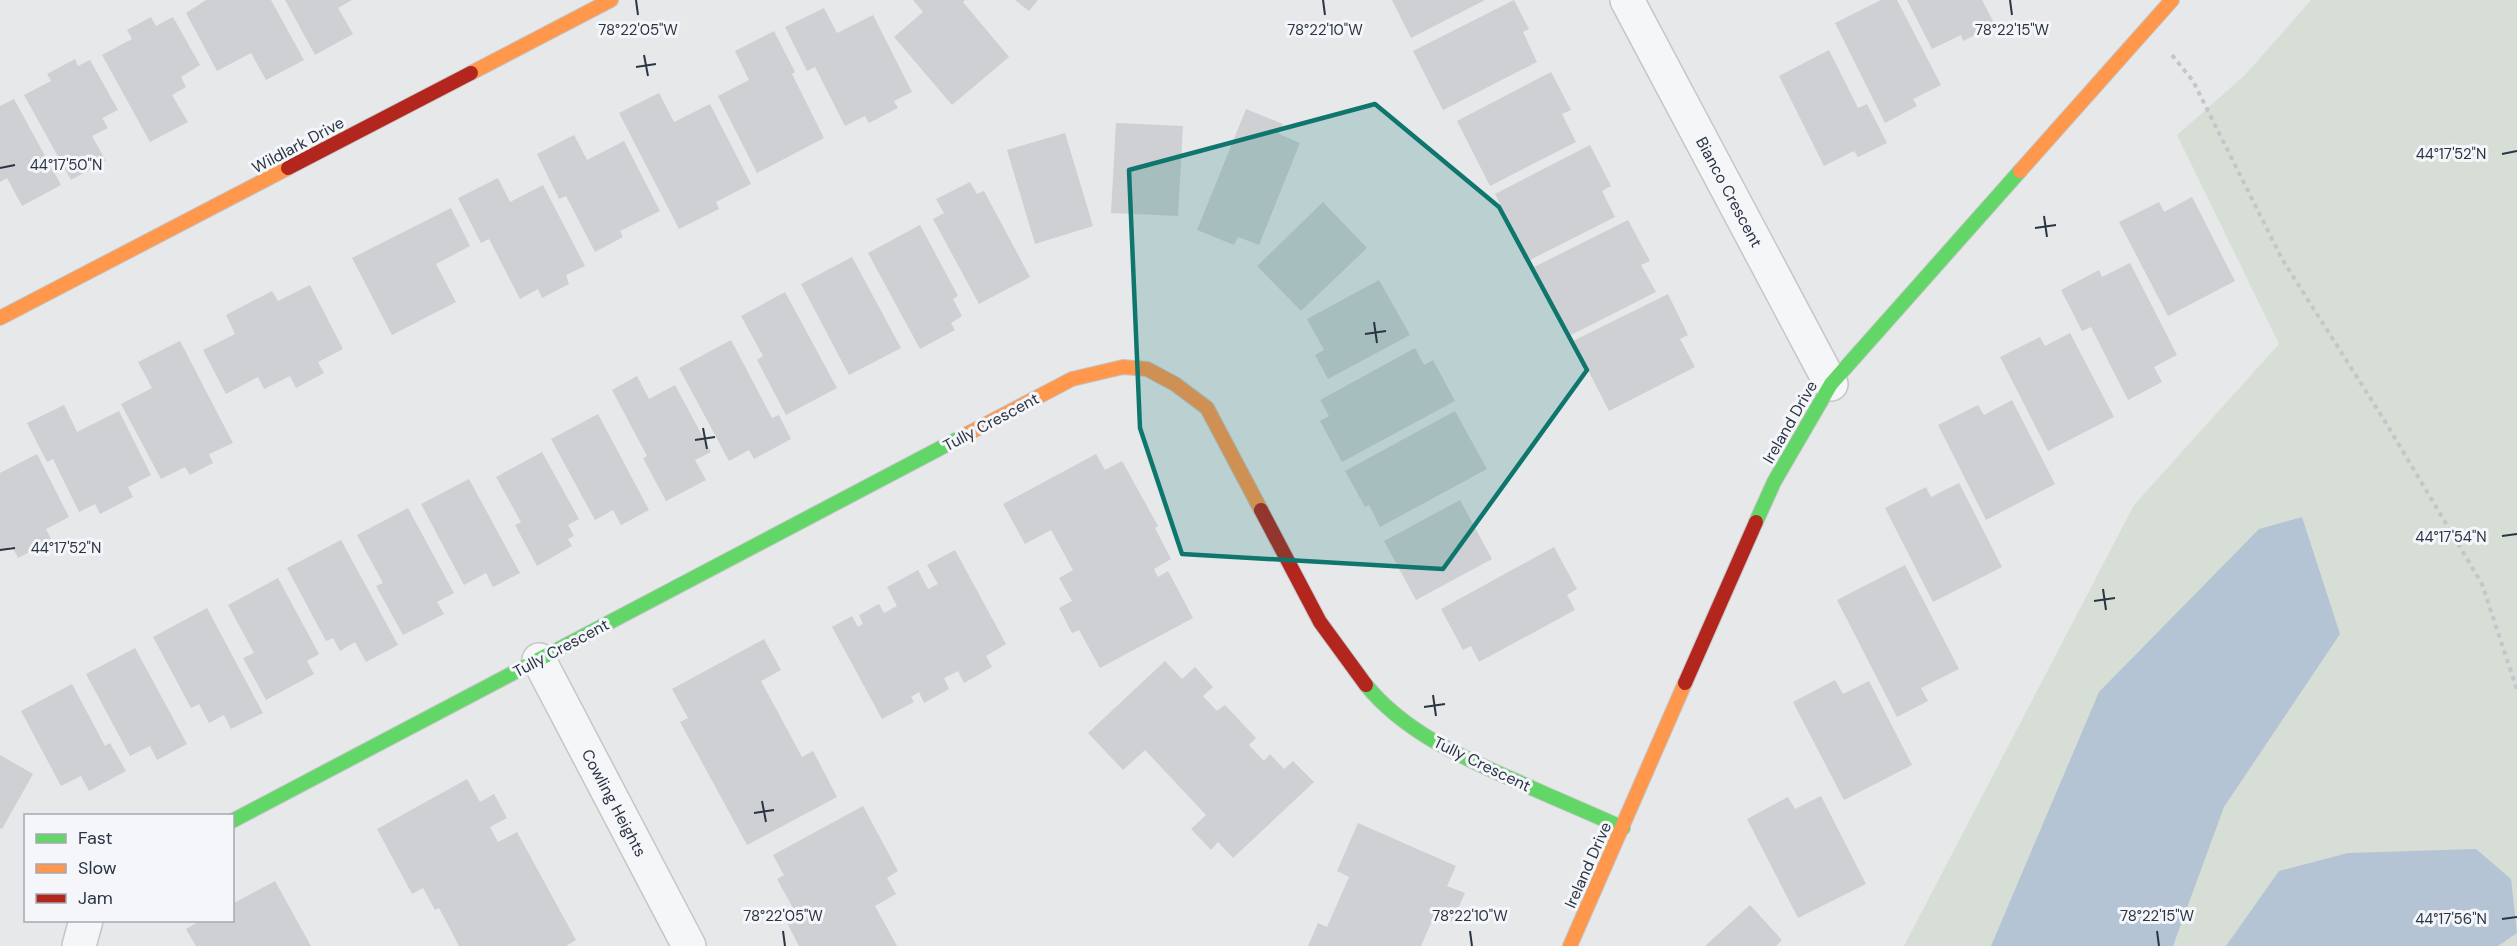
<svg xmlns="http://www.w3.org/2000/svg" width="2517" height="946" viewBox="0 0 2517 946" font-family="'DM Sans',sans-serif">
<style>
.green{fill:#d6ded6}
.water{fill:#b4c4d5}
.building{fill:#ced0d3}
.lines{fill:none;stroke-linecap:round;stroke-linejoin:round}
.street-casing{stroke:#c4c6c8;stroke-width:36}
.fast-casing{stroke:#c4c6c8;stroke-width:16}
.slow-casing{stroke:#c4c6c8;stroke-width:16}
.jam-casing{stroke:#c4c6c8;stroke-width:16}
.path{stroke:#c5c6ca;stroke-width:4;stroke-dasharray:4.5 4.5;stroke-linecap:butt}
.street{stroke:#f5f6f7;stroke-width:33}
.fast{stroke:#63d668;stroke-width:14}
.slow{stroke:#ff974d;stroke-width:14}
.jam{stroke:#b3261e;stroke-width:14}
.marked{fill:#0f766e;fill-opacity:0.2;stroke:#0f766e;stroke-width:4.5;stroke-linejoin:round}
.ticks{fill:none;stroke:#2b3445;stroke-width:2}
.labels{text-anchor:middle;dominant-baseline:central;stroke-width:6;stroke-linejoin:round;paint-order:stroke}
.street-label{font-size:16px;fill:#2b3445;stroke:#f4f6f9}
.ticks-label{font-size:15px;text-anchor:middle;fill:#2b3445;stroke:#f4f6f9;stroke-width:6;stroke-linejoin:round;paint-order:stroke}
</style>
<rect width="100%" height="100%" fill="#e6e8ea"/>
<!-- green -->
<path class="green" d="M 2311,0 L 2517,0 L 2517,946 L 1904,946 L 2134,505 L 2279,344 L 2177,135 L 2245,75 Z"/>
<!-- water -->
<g class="water">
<path d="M 2302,517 L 2340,634 L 2224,807 L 2173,946 L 1991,946 L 2099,692 L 2259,529 Z"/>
<path d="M 2476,849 L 2511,879 L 2517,933 L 2498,946 L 2226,946 L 2279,871 L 2348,853 Z"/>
</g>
<!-- building -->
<g class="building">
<path d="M 206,0 L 271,0 L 304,60 L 266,80 L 251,53 L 217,71 L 186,13 Z"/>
<path d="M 285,0 L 352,0 L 338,8 L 353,34 L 315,55 Z"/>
<path d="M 913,0 L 965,0 L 963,2 L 1009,57 L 952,105 L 894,37 L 923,12 Z"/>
<path d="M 1015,0 L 1038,0 L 1029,11 Z"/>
<path d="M 1392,0 L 1485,0 L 1411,38 Z"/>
<path d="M 1514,0 L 1529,29 L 1523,32 L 1537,62 L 1443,110 L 1413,51 Z"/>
<path d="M 1881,0 L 1897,0 L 1941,85 L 1913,99 L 1917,106 L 1885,123 L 1835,23 Z"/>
<path d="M 1907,0 L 1982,0 L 1995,25 L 1963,41 L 1961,35 L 1932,49 Z"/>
<path d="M 824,8 L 837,33 L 873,15 L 912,92 L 894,101 L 898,108 L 869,123 L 865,116 L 845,126 L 815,67 L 807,71 L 785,27 Z"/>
<path d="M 151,17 L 156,26 L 173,17 L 200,65 L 181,77 L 186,87 L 172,95 L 188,122 L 150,142 L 102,55 L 132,39 L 127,30 Z"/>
<path d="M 774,31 L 795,72 L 792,74 L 824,138 L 757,173 L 718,96 L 749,80 L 735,51 Z"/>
<path d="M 1829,50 L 1858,108 L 1867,104 L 1887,143 L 1858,157 L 1854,151 L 1824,166 L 1779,76 Z"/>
<path d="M 75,59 L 78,66 L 90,60 L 118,110 L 102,118 L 108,128 L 92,136 L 106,161 L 71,180 L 24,95 L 51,81 L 47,74 Z"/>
<path d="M 1551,72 L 1571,110 L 1562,114 L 1576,142 L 1490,186 L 1457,121 Z"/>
<path d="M 659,93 L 674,122 L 710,104 L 751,184 L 716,202 L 719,209 L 679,229 L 619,113 Z"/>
<path d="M 14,99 L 61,185 L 22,206 L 7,178 L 0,182 L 0,106 Z"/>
<path d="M 1246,109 L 1283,124 L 1279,134 L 1300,143 L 1259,245 L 1238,237 L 1234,245 L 1197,230 Z"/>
<path d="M 1116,123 L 1183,126 L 1178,216 L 1111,213 Z"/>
<path d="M 1065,133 L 1093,226 L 1035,244 L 1007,150 Z"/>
<path d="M 574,135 L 587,160 L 624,141 L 660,211 L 620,231 L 623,237 L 595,252 L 566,196 L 559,199 L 537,154 Z"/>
<path d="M 1590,145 L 1611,186 L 1602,191 L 1615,217 L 1528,261 L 1495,194 Z"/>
<path d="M 498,178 L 510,202 L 543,185 L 585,266 L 566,275 L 569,284 L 542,298 L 538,289 L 520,299 L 489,239 L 481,243 L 458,198 Z"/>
<path d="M 970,182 L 977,194 L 984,191 L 1030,277 L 979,304 L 933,219 L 944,213 L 936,199 Z"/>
<path d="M 2192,197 L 2235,281 L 2168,316 L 2119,222 L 2159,202 L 2164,212 Z"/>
<path d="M 1323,202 L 1367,248 L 1301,311 L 1257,266 Z"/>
<path d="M 451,208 L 470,246 L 436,264 L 456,302 L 392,335 L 352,258 Z"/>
<path d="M 1628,220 L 1650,261 L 1641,265 L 1656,292 L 1569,336 L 1534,267 Z"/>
<path d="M 920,225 L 958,296 L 953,299 L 962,316 L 951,323 L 955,330 L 920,349 L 868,253 Z"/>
<path d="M 852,257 L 901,348 L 849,375 L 801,284 Z"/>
<path d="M 2130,263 L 2177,355 L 2154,367 L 2162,382 L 2128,400 L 2091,327 L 2082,331 L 2061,290 L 2099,270 L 2102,277 Z"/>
<path d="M 1379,280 L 1410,335 L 1328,379 L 1315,355 L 1324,350 L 1307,319 Z"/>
<path d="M 310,285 L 343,349 L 318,362 L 324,373 L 296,388 L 290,376 L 264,389 L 258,377 L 226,394 L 203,350 L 235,334 L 226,315 L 272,291 L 278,301 Z"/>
<path d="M 785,292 L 837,388 L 786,415 L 757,360 L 763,356 L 741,316 Z"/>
<path d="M 1668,294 L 1688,335 L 1680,339 L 1695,367 L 1609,411 L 1573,341 Z"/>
<path d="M 2070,333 L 2114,417 L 2048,451 L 2000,357 L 2040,337 L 2045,346 Z"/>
<path d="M 731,340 L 772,418 L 779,415 L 791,439 L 754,459 L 749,450 L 729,461 L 679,368 Z"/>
<path d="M 180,341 L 233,443 L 209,454 L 213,463 L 190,475 L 185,467 L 161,479 L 121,404 L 152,388 L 138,362 Z"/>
<path d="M 1415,348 L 1424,365 L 1433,360 L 1455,401 L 1342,462 L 1320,421 L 1329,416 L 1320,400 Z"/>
<path d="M 637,376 L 649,399 L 675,385 L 711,452 L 695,460 L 706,480 L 666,501 L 643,458 L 647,456 L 612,390 Z"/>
<path d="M 2012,400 L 2055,484 L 1986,520 L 1938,425 L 1978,405 L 1984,415 Z"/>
<path d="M 64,405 L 77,432 L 119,411 L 151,475 L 128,487 L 133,497 L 100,514 L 95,504 L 79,512 L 53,459 L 47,462 L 27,423 Z"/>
<path d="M 1455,411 L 1487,469 L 1380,527 L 1369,505 L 1365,507 L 1345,471 Z"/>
<path d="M 598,414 L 649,510 L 621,525 L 613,510 L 595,520 L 551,439 Z"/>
<path d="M 542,452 L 579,519 L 568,525 L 574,536 L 568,539 L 572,546 L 537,566 L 515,525 L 521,522 L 496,477 Z"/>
<path d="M 37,454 L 69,517 L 46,529 L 52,541 L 18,558 L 12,546 L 0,552 L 0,473 Z"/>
<path d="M 1096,454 L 1105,470 L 1122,461 L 1158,526 L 1155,528 L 1171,559 L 1154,569 L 1158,577 L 1168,571 L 1193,618 L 1100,668 L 1079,630 L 1072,633 L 1059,608 L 1072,601 L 1059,578 L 1073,570 L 1051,530 L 1025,544 L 1003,504 Z"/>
<path d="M 469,479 L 520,573 L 493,587 L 486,573 L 464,585 L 421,504 Z"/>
<path d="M 1959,483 L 2002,567 L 1933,602 L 1885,508 L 1926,487 L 1931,497 Z"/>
<path d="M 1460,500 L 1492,559 L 1416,600 L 1384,541 Z"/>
<path d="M 408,508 L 454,593 L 437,602 L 444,614 L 403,635 L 376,586 L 383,583 L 357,535 Z"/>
<path d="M 341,540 L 398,645 L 366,662 L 355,642 L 340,651 L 333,638 L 326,641 L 287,568 Z"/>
<path d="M 1554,547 L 1577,589 L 1567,595 L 1575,610 L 1479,662 L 1471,646 L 1463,650 L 1441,609 Z"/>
<path d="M 955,550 L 1006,644 L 986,656 L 992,667 L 964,683 L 958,671 L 944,678 L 949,689 L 924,703 L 919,692 L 911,697 L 914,702 L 882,719 L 832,627 L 852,616 L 858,627 L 863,624 L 859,615 L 879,604 L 884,613 L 897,606 L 887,587 L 918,570 L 928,589 L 938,584 L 927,565 Z"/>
<path d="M 1905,565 L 1959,669 L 1921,688 L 1928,701 L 1897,717 L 1837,600 Z"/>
<path d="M 278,578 L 319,654 L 307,661 L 314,674 L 266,700 L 243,658 L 254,653 L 228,605 Z"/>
<path d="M 207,608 L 263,713 L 231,729 L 224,715 L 209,723 L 199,704 L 191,708 L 153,637 Z"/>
<path d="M 764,639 L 781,670 L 761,681 L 802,757 L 813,751 L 837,797 L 747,845 L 680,722 L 688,718 L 672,689 Z"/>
<path d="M 135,648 L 187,744 L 157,760 L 150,746 L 130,756 L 86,674 Z"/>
<path d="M 1165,661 L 1182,679 L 1195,667 L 1213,687 L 1203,696 L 1217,711 L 1225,705 L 1256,738 L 1249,745 L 1264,761 L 1270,754 L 1284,769 L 1293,761 L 1314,782 L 1233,858 L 1218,842 L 1211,850 L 1191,829 L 1206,815 L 1145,750 L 1123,770 L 1088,733 Z"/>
<path d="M 1835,680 L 1843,694 L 1869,681 L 1912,765 L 1844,800 L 1793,702 Z"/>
<path d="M 72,684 L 105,746 L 110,743 L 126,771 L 89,791 L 81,776 L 61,786 L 21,711 Z"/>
<path d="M 0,755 L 33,774 L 2,829 L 0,828 Z"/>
<path d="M 467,779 L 480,802 L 494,794 L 507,818 L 490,827 L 498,842 L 517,832 L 576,940 L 566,946 L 459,946 L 439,908 L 435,910 L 423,888 L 412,894 L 377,829 Z"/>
<path d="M 1821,796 L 1866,884 L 1798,918 L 1747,819 L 1788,797 L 1795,809 Z"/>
<path d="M 863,806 L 898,871 L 887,878 L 896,894 L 875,906 L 897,946 L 799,946 L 787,923 L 798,917 L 777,879 L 784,875 L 773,855 Z"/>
<path d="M 1358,823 L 1456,866 L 1447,886 L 1465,893 L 1452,922 L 1435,914 L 1421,946 L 1308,946 L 1318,923 L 1327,927 L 1349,877 L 1337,871 Z"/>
<path d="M 275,881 L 311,946 L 196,946 L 186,929 L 201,920 L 232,920 L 232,904 Z"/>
<path d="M 1750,905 L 1782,940 L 1776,946 L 1705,946 Z"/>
</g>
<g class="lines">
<defs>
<g id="street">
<path d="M 1627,0 L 1831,384"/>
<path d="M 539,660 L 689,946"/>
<path d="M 79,946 L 86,920"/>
</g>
<g id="fast">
<path d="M 1756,522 L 1774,482 L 1831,384 L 2020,171"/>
<path d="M 1366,685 C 1406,734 1466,759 1523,784 C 1556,799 1590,813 1623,828"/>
<path d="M 232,821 L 969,433"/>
</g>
<g id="slow">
<path d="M 471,73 L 611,0"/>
<path d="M 2020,171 L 2172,0"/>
<path d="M 0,318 L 288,168"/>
<path d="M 969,433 L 1072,379 L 1123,367 L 1147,369 L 1175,384 L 1207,408 L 1261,510"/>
<path d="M 1570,946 L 1685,683"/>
</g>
<g id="jam">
<path d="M 288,168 L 471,73"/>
<path d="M 1261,510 L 1320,622 L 1366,685"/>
<path d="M 1685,683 L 1756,522"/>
</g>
</defs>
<!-- street casing -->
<use href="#street" class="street-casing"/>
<!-- fast casing -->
<use href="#fast" class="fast-casing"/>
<!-- slow casing -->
<use href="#slow" class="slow-casing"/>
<!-- jam casing -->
<use href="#jam" class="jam-casing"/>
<!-- path -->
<path class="path" d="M 2172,55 L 2193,81 L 2282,259 L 2383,418 L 2482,584 L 2517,690"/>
<!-- street -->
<use href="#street" class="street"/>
<!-- fast -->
<use href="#fast" class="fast"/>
<!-- slow -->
<use href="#slow" class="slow"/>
<!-- jam -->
<use href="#jam" class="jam"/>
</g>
<!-- marked area -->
<path class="marked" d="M 1375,104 L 1499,207 L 1587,370 L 1443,569 L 1182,554 L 1140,428 L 1129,170 Z"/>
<!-- ticks -->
<path class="ticks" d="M 636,0 L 638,15M 1323,0 L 1325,15M 2010,0 L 2012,15M 644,55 L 648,76M 636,67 L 656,64M 2502,154 L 2517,151M 0,168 L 15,165M 2044,216 L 2047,237M 2035,228 L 2056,225M 1374,322 L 1377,343M 1365,334 L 1386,331M 703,428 L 707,449M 695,440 L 715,437M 2502,536 L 2517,534M 0,550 L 15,548M 2103,589 L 2106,610M 2094,601 L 2115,598M 1433,695 L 1436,716M 1424,707 L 1445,704M 762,801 L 766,822M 754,813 L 774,810M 2502,919 L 2517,917M 783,931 L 785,946M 1470,931 L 1472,946M 2157,931 L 2159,946"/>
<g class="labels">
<!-- street labels -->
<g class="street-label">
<text transform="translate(298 145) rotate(-28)">Wildlark Drive</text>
<text transform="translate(1729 192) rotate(62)">Bianco Crescent</text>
<text transform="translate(991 422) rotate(-28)">Tully Crescent</text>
<text transform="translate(1790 422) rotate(-60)">Ireland Drive</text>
<text transform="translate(561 648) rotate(-28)">Tully Crescent</text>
<text transform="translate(1482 764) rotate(26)">Tully Crescent</text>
<text transform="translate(614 803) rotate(62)">Cowling Heights</text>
<text transform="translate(1588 865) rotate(-66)">Ireland Drive</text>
</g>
</g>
<g class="ticks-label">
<text x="638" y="35">78°22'05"W</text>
<text x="1325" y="35">78°22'10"W</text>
<text x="2012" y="35">78°22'15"W</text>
<text x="2451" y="159">44°17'52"N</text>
<text x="66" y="170">44°17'50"N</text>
<text x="2451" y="542">44°17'54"N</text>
<text x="66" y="553">44°17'52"N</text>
<text x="783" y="921">78°22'05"W</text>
<text x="1470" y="921">78°22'10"W</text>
<text x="2157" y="921">78°22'15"W</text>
<text x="2451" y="924">44°17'56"N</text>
</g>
<!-- legend -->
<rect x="24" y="814" width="210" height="108" fill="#f4f6f9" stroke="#a4a8b1" stroke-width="1.5"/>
<rect x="36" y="834" width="30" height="9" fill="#63d668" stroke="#a4a8b1" stroke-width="1.5"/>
<text x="78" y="844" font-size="18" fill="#2b3445">Fast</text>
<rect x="36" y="864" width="30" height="9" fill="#ff974d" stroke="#a4a8b1" stroke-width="1.5"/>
<text x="78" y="874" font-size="18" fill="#2b3445">Slow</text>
<rect x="36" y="894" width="30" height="9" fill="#b3261e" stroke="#a4a8b1" stroke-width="1.5"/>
<text x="78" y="904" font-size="18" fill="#2b3445">Jam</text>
</svg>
